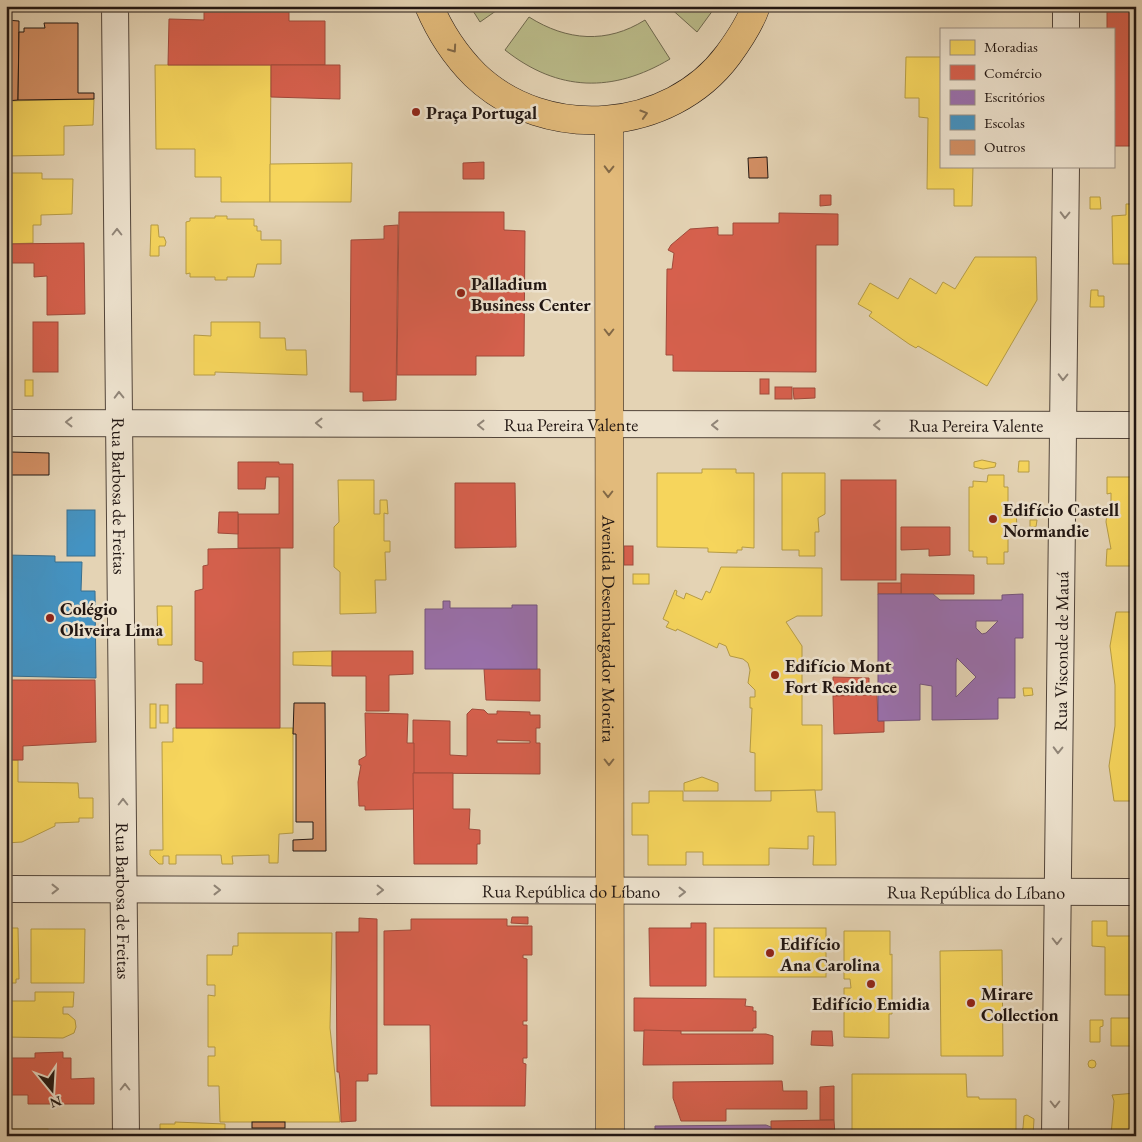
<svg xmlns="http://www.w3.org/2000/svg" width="1142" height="1142" viewBox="0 0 1142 1142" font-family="'EB Garamond',serif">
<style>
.green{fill:#babb89;stroke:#6e684e}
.homes{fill:#f6d55c;stroke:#b69c46}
.shops{fill:#d6604d;stroke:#a04a3b;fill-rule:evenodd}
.offices{fill:#9970ab;stroke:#75557d;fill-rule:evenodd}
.schools{fill:#4393c3;stroke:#396e8e}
.building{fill:#d38f64;stroke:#211612}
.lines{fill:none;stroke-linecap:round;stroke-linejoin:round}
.minor-casing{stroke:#52453a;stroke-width:28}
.primary-casing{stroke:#211612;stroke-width:29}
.minor{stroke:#ede2ce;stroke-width:26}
.primary{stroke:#e2ba7a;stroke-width:28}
.oneway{stroke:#826846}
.oneway2{stroke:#918679}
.poi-dot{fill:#8f2418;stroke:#ede2ce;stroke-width:2}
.labels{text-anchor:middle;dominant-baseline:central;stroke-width:5;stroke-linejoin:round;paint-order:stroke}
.poi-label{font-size:18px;font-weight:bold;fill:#211612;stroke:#ede2ce;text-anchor:start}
.street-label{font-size:18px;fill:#211612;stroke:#ede2ce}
</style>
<rect width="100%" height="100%" fill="#e4d3b4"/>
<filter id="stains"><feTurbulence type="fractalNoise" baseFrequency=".004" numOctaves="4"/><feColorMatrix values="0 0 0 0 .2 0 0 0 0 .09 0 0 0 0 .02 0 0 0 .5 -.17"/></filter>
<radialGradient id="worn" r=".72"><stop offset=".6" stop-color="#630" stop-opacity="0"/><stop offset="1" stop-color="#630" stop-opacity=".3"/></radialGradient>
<!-- green -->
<g class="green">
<path d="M 470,6 L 503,6 L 480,22 Z"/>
<path d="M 668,6 L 716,6 L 697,32 Z"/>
<path d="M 529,17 C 567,41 607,44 645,20 L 670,59 C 613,93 558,92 505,50 Z"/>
</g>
<!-- homes -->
<g class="homes">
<path d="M 906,57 L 941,57 L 941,166 L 973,166 L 972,206 L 954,206 L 954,189 L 927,189 L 928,118 L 919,117 L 919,98 L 905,98 Z"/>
<path d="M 155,65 L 271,65 L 270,202 L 221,202 L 221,177 L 195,177 L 195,149 L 156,149 Z"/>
<path d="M 94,99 L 93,125 L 64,126 L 64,155 L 6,156 L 6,101 Z"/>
<path d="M 352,163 L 351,202 L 270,202 L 270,164 Z"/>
<path d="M 6,173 L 42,173 L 42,179 L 73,179 L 72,214 L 41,215 L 41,225 L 33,225 L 33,243 L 6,244 Z"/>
<path d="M 1090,197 L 1100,197 L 1101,209 L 1090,209 Z"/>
<path d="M 1126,204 L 1136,204 L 1136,264 L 1113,264 L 1112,216 L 1126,215 Z"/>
<path d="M 215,216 L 227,216 L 227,219 L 254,219 L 254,226 L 257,226 L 257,231 L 261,231 L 261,240 L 281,240 L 281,264 L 257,264 L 254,277 L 227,277 L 227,280 L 215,280 L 215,277 L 190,277 L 190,273 L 186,274 L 186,222 L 190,221 L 190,218 L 215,218 Z"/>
<path d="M 151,225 L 158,225 L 159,237 L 164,237 L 166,242 L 165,246 L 159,246 L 159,256 L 150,256 Z"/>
<path d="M 975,257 L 1036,257 L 1037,300 L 987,386 L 918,346 L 916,348 L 909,344 L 869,316 L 872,312 L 858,304 L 870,283 L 898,299 L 910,278 L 936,294 L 943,282 L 955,289 Z"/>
<path d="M 1091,290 L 1098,290 L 1098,296 L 1104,296 L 1104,307 L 1090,307 Z"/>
<path d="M 211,322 L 260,322 L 260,338 L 285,338 L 286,350 L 306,350 L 307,375 L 215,372 L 215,375 L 194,375 L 194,335 L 211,336 Z"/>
<rect x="25" y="380" width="8" height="16"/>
<path d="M 982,460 L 996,463 L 995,467 L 983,469 L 974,467 L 974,462 Z"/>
<path d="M 1019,461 L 1029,461 L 1029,472 L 1018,472 Z"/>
<path d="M 702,469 L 736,469 L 736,473 L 754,473 L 754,548 L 742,547 L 742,550 L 737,550 L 737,553 L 708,552 L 708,548 L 657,547 L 657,473 L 702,473 Z"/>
<path d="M 782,473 L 825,473 L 825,514 L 818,518 L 819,532 L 815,532 L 815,556 L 799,556 L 799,550 L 782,550 Z"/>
<path d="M 1134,473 L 1136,473 L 1136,570 L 1133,570 L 1133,566 L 1106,566 L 1107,549 L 1111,549 L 1106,522 L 1107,513 L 1111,505 L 1111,493 L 1107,494 L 1107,477 L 1134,477 Z"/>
<path d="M 988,475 L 1004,475 L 1004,487 L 1008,487 L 1008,511 L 1016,512 L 1017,527 L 1008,527 L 1008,552 L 1004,552 L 1004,564 L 987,564 L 987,557 L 973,557 L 973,551 L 969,551 L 969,487 L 973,487 L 973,481 L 987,482 Z"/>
<path d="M 338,480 L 374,480 L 374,514 L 380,514 L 380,500 L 387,500 L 388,514 L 384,513 L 384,541 L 390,541 L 390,552 L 385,552 L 386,580 L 375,580 L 376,613 L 340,614 L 340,572 L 334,567 L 334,527 L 339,522 Z"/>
<path d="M 1030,520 L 1037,520 L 1036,527 L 1030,527 Z"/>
<path d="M 721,567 L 822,568 L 822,616 L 797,616 L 786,622 L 802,646 L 802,725 L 822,725 L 822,790 L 755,791 L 755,753 L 750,752 L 752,708 L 750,708 L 750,697 L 755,697 L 755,690 L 748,683 L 750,670 L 748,663 L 743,659 L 730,656 L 726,646 L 719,643 L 717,648 L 677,629 L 676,631 L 666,627 L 669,622 L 663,619 L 675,590 L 677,591 L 676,595 L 684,599 L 686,593 L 702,600 L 706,591 L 710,593 Z"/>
<rect x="633" y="574" width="16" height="10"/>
<path d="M 157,606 L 172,606 L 172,645 L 158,645 Z"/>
<path d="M 1116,612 L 1136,612 L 1136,801 L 1114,801 L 1109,766 L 1115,726 L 1115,685 L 1110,646 Z"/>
<path d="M 332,651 L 332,666 L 293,665 L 293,652 Z"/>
<path d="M 1023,688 L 1032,688 L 1033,695 L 1024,696 Z"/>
<rect x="150" y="704" width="6" height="24"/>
<rect x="160" y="705" width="8" height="18"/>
<path d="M 173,728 L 293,728 L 293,833 L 279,834 L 278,863 L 269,863 L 269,855 L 232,856 L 233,864 L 222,864 L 221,855 L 176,855 L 176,864 L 169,864 L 169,856 L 163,856 L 163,864 L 159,864 L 150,855 L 150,850 L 163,850 L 162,742 L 173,742 Z"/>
<path d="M 6,760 L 18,760 L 18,782 L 78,783 L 79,798 L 93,798 L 93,818 L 79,818 L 79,822 L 55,823 L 55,826 L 22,842 L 6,843 Z"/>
<path d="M 702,777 L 718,783 L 718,791 L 684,791 L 684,783 Z"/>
<path d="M 815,790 L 817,812 L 835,812 L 836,865 L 813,865 L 814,836 L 808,836 L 808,849 L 769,848 L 769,865 L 703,865 L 703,852 L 686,852 L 686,865 L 648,865 L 648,835 L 632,835 L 632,803 L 649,803 L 649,791 L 683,791 L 683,801 L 771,801 L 771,791 Z"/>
<path d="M 1092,921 L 1107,921 L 1107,936 L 1136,936 L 1136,995 L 1105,995 L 1105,947 L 1092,946 Z"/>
<path d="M 6,928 L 18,928 L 19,979 L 16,979 L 16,983 L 6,983 Z"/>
<rect x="714" y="928" width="112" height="49"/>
<path d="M 31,929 L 85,929 L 84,983 L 31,983 Z"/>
<path d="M 844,931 L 890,931 L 890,955 L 892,954 L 892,1014 L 889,1014 L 889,1038 L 844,1037 L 844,988 L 851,988 L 850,979 L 844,979 Z"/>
<path d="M 238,933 L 332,933 L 330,1028 L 340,1122 L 220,1122 L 219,1086 L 208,1086 L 208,1056 L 215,1056 L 215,1047 L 208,1047 L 208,995 L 215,996 L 215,985 L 207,985 L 207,955 L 232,955 L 233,946 L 238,946 Z"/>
<path d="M 1002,950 L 1003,1056 L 941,1056 L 940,951 Z"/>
<path d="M 35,992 L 74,992 L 73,1007 L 63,1007 L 63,1014 L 68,1014 L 75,1020 L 76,1027 L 74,1033 L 63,1038 L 6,1037 L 6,1001 L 35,1001 Z"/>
<path d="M 1111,1018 L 1136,1018 L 1136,1051 L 1133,1051 L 1133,1046 L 1111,1046 Z"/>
<path d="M 1090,1020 L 1103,1020 L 1103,1026 L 1100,1027 L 1100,1042 L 1090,1042 Z"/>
<circle cx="1092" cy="1064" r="4"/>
<path d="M 852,1074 L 966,1074 L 967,1097 L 979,1097 L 979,1099 L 1016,1099 L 1016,1136 L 852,1136 Z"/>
<path d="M 1136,1093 L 1136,1135 L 1111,1135 L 1114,1101 L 1112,1095 Z"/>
<path d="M 1027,1115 L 1034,1119 L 1033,1136 L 1019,1136 L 1023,1128 L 1024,1116 Z"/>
<path d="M 175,1122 L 225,1124 L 225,1136 L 160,1136 L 160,1124 L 175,1124 Z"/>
<rect x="6" y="1129" width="42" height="7"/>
</g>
<!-- shops -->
<g class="shops">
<path d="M 1107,9 L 1136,9 L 1136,146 L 1113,146 L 1113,29 L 1107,29 Z"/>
<path d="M 204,12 L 289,12 L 289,21 L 325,21 L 325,65 L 168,65 L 169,19 L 204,20 Z"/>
<path d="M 271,65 L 340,65 L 340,99 L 271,97 Z"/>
<path d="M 484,162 L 484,179 L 463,179 L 463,163 Z"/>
<path d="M 820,195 L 831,195 L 831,205 L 820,206 Z"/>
<path d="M 399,212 L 504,212 L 504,230 L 525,231 L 524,356 L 476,356 L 476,375 L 397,375 Z"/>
<path d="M 779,213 L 838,214 L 838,245 L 816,245 L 816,372 L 673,371 L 673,355 L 666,355 L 667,269 L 672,269 L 674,253 L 668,250 L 671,245 L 690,229 L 718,227 L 718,235 L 733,235 L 733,223 L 779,223 Z"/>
<path d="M 398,225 L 396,400 L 363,401 L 363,392 L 350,392 L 351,240 L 384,239 L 384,226 Z"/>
<path d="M 84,243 L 85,314 L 47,315 L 47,276 L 34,277 L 34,263 L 6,263 L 6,244 Z"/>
<rect x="33" y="322" width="25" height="50"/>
<rect x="760" y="379" width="9" height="15"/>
<rect x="775" y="387" width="17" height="12"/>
<path d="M 793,388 L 815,388 L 815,398 L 794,399 Z"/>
<path d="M 238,462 L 279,462 L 279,464 L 293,464 L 293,548 L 238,548 L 238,514 L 279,514 L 279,477 L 266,477 L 265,489 L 238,489 Z"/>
<rect x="841" y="480" width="55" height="100"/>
<path d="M 455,483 L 515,483 L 516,547 L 455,548 Z"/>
<path d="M 219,512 L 238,512 L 238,534 L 218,533 Z"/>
<path d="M 901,527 L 950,527 L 950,555 L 929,556 L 929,549 L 901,550 Z"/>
<rect x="624" y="546" width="9" height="19"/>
<path d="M 280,548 L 280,728 L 176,728 L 176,684 L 203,684 L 203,662 L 195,660 L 195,591 L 203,589 L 203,566 L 208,565 L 208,549 Z"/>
<path d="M 901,574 L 974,575 L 974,594 L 901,594 Z"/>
<rect x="878" y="583" width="23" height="11"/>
<path d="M 332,651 L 413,651 L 413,674 L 389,675 L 389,711 L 366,711 L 366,676 L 332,676 Z"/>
<path d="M 484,669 L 540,669 L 540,701 L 486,700 Z"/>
<path d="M 833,677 L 869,678 L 869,695 L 833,696 Z"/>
<path d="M 6,680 L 95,680 L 96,742 L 23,746 L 23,760 L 6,760 Z"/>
<path d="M 869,695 L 877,695 L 878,721 L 884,721 L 884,732 L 834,734 L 833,696 Z"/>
<path d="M 472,709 L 484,710 L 488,714 L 497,714 L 497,711 L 530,712 L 530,715 L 540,715 L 540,728 L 536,728 L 536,743 L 540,743 L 540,774 L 413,773 L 413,720 L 450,721 L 450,755 L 467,756 L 467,714 ZM 497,740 L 530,741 L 530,743 L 497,743 Z"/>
<path d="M 365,713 L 408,714 L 407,743 L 414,743 L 414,809 L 365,810 L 365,806 L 359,806 L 358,782 L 361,765 L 359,765 L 359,760 L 366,756 Z"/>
<path d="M 413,773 L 453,773 L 453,809 L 470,809 L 469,829 L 480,830 L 480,844 L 477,844 L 477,864 L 414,864 Z"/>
<path d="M 512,917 L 528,917 L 528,924 L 511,923 Z"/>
<path d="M 359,918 L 377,919 L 377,1074 L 368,1074 L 368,1081 L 356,1081 L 356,1121 L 341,1122 L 340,1080 L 339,1072 L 337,1072 L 336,932 L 359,932 Z"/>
<path d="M 411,919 L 507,919 L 507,926 L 532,926 L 532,955 L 523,955 L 523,958 L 527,959 L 527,1021 L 523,1021 L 523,1025 L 527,1025 L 527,1058 L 523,1058 L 523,1063 L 526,1064 L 525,1106 L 431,1106 L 430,1025 L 384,1025 L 384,931 L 411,930 Z"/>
<path d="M 691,923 L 706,923 L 706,986 L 650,986 L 649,928 L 691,928 Z"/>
<path d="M 634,998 L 746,999 L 745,1006 L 753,1007 L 753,1011 L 756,1011 L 756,1028 L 753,1028 L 753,1031 L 634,1031 Z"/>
<path d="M 644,1030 L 681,1031 L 681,1034 L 766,1034 L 773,1036 L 773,1064 L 643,1065 Z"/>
<path d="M 812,1031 L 832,1031 L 833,1046 L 811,1045 Z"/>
<path d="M 63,1052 L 63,1058 L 71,1058 L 71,1079 L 94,1078 L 94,1104 L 28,1104 L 28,1095 L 6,1095 L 6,1058 L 35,1058 L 35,1053 Z"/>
<path d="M 782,1081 L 783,1091 L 807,1091 L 807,1109 L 726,1109 L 726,1121 L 681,1121 L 673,1098 L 673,1082 Z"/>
<path d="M 834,1086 L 834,1120 L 820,1120 L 820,1087 Z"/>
<path d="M 834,1120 L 835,1136 L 771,1136 L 771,1121 Z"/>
</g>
<!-- offices -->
<g class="offices">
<path d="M 878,594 L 933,594 L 940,600 L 1002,600 L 1002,595 L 1023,594 L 1023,638 L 1015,638 L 1015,698 L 998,698 L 998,719 L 932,720 L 932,686 L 920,684 L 920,720 L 878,721 ZM 976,621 L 998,621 L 986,633 L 982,634 L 976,628 ZM 957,658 L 976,677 L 956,697 L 956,663 Z"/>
<path d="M 443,601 L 450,601 L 450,608 L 512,608 L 512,605 L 537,605 L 537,669 L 425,669 L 425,609 L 443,609 Z"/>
<path d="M 766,1125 L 771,1127 L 771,1136 L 655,1136 L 655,1126 Z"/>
</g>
<!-- schools -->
<g class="schools">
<rect x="67" y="510" width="28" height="46"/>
<path d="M 6,555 L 55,556 L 55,562 L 82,562 L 81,591 L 95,591 L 96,678 L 6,676 Z"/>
</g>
<!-- building -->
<g class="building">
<path d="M 6,20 L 19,21 L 18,100 L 6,101 Z"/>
<path d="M 44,23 L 78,23 L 78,93 L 94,93 L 94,99 L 18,100 L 19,32 L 24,32 L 24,28 L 45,28 Z"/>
<path d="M 767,157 L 768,178 L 749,178 L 748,158 Z"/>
<path d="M 11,452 L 49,453 L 49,475 L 10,475 Z"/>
<path d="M 294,703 L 325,703 L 326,851 L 293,851 L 293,840 L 313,839 L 313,822 L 296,822 L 296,734 L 293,734 Z"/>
<rect x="252" y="1122" width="33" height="6"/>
</g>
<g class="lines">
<defs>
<g id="minor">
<path id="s1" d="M 115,6 L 126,1136"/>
<path d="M 1066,6 L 1066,29"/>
<path id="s2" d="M 6,423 L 1136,425"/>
<path id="s3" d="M 6,889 L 1136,892"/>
<path id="s4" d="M 1055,1136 L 1066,166"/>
</g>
<g id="primary">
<path d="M 429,6 C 440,32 455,55 475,75 C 546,143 670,133 728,55 C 739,40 750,24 756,6"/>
<path id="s5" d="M 609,121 L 610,1136"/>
</g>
</defs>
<!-- minor casing -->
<use href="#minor" class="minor-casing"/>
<!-- primary casing -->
<use href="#primary" class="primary-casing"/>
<!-- minor -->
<use href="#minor" class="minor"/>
<!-- primary -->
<use href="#primary" class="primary"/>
</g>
<!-- one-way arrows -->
<defs><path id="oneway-chevron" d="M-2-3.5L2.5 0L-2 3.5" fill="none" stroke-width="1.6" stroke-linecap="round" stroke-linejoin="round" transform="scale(1.25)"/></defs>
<g class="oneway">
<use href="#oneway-chevron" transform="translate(453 49) rotate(55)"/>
<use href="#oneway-chevron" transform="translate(644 114) rotate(-17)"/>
<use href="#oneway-chevron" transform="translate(609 169) rotate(91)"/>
<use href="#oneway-chevron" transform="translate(609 332) rotate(90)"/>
<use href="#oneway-chevron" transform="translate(608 494) rotate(90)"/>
<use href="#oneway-chevron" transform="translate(609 762) rotate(90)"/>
</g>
<g class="oneway2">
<use href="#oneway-chevron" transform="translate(1065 215) rotate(91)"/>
<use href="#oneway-chevron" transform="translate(117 232) rotate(-90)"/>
<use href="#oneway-chevron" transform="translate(1063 377) rotate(91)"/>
<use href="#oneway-chevron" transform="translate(119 395) rotate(-91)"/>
<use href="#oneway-chevron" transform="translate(69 422) rotate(180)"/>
<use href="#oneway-chevron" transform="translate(319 423) rotate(-179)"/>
<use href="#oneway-chevron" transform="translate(481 425) rotate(-179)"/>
<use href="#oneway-chevron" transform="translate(715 425) rotate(180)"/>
<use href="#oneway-chevron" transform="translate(877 425) rotate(180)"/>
<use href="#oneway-chevron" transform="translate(1058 750) rotate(91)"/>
<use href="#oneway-chevron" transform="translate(123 802) rotate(-90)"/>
<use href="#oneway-chevron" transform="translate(55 889)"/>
<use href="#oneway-chevron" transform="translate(217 890)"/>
<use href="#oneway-chevron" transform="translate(380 890) rotate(1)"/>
<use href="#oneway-chevron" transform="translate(682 892)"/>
<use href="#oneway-chevron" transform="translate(1057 941) rotate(90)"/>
<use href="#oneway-chevron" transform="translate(125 1087) rotate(-90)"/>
<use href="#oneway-chevron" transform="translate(1055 1104) rotate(90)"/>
</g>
<!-- markers -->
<g class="poi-dot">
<circle cx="416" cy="112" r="5"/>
<circle cx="461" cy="293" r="5"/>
<circle cx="993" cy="519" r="5"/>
<circle cx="50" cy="618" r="5"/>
<circle cx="775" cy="675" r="5"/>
<circle cx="770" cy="953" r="5"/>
<circle cx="871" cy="984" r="5"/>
<circle cx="971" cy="1003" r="5"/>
</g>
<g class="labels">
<!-- poi labels -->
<g class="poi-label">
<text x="426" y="112">Praça Portugal</text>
<text x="471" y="283">Palladium<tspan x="471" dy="21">Business Center</tspan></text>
<text x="1003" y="509">Edifício Castell<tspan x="1003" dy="21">Normandie</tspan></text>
<text x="60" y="608">Colégio<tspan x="60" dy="21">Oliveira Lima</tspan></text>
<text x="785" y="665">Edifício Mont<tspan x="785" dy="21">Fort Residence</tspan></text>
<text x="780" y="943">Edifício<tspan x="780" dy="21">Ana Carolina</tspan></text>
<text x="981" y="993">Mirare<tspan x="981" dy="21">Collection</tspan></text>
<text x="871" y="1003" text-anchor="middle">Edifício Emidia</text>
</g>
<!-- street labels -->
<g class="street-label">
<text stroke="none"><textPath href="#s2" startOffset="970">Rua Pereira Valente</textPath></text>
<text stroke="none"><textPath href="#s2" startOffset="565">Rua Pereira Valente</textPath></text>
<text stroke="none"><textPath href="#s1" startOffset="490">Rua Barbosa de Freitas</textPath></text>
<text stroke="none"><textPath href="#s5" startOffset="508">Avenida Desembargador Moreira</textPath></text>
<text stroke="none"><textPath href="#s4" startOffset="485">Rua Visconde de Mauá</textPath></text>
<text stroke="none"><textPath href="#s3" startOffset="565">Rua República do Líbano</textPath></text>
<text stroke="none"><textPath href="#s3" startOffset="970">Rua República do Líbano</textPath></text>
<text stroke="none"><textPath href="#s1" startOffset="895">Rua Barbosa de Freitas</textPath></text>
</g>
</g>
<!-- margin -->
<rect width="1142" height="1142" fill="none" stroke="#e4d3b4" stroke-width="25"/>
<rect x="8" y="8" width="1127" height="1127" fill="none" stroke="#211612" stroke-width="2.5"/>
<rect x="12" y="12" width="1117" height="1117" fill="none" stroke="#211612"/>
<!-- legend -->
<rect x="940" y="28" width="175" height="140" fill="#ede2ce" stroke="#9b9083"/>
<rect x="950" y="40" width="25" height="15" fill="#f6d55c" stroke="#9b9083"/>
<text x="984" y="52" font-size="15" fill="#211612">Moradias</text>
<rect x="950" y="65" width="25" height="15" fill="#d6604d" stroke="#9b9083"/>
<text x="984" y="78" font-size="15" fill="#211612">Comércio</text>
<rect x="950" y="90" width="25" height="15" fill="#9970ab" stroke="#9b9083"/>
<text x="984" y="102" font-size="15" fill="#211612">Escritórios</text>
<rect x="950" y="115" width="25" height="15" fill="#4393c3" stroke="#9b9083"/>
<text x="984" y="128" font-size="15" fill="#211612">Escolas</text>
<rect x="950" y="140" width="25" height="15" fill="#d38f64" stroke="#9b9083"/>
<text x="984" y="152" font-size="15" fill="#211612">Outros</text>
<!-- north arrow -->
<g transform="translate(52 1090) rotate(162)" stroke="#ede2ce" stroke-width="4" paint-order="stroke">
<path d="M0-4L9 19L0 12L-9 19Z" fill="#211612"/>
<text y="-8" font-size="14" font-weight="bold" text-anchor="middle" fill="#211612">N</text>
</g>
<rect width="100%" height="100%" filter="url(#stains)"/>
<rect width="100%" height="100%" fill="url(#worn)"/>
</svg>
